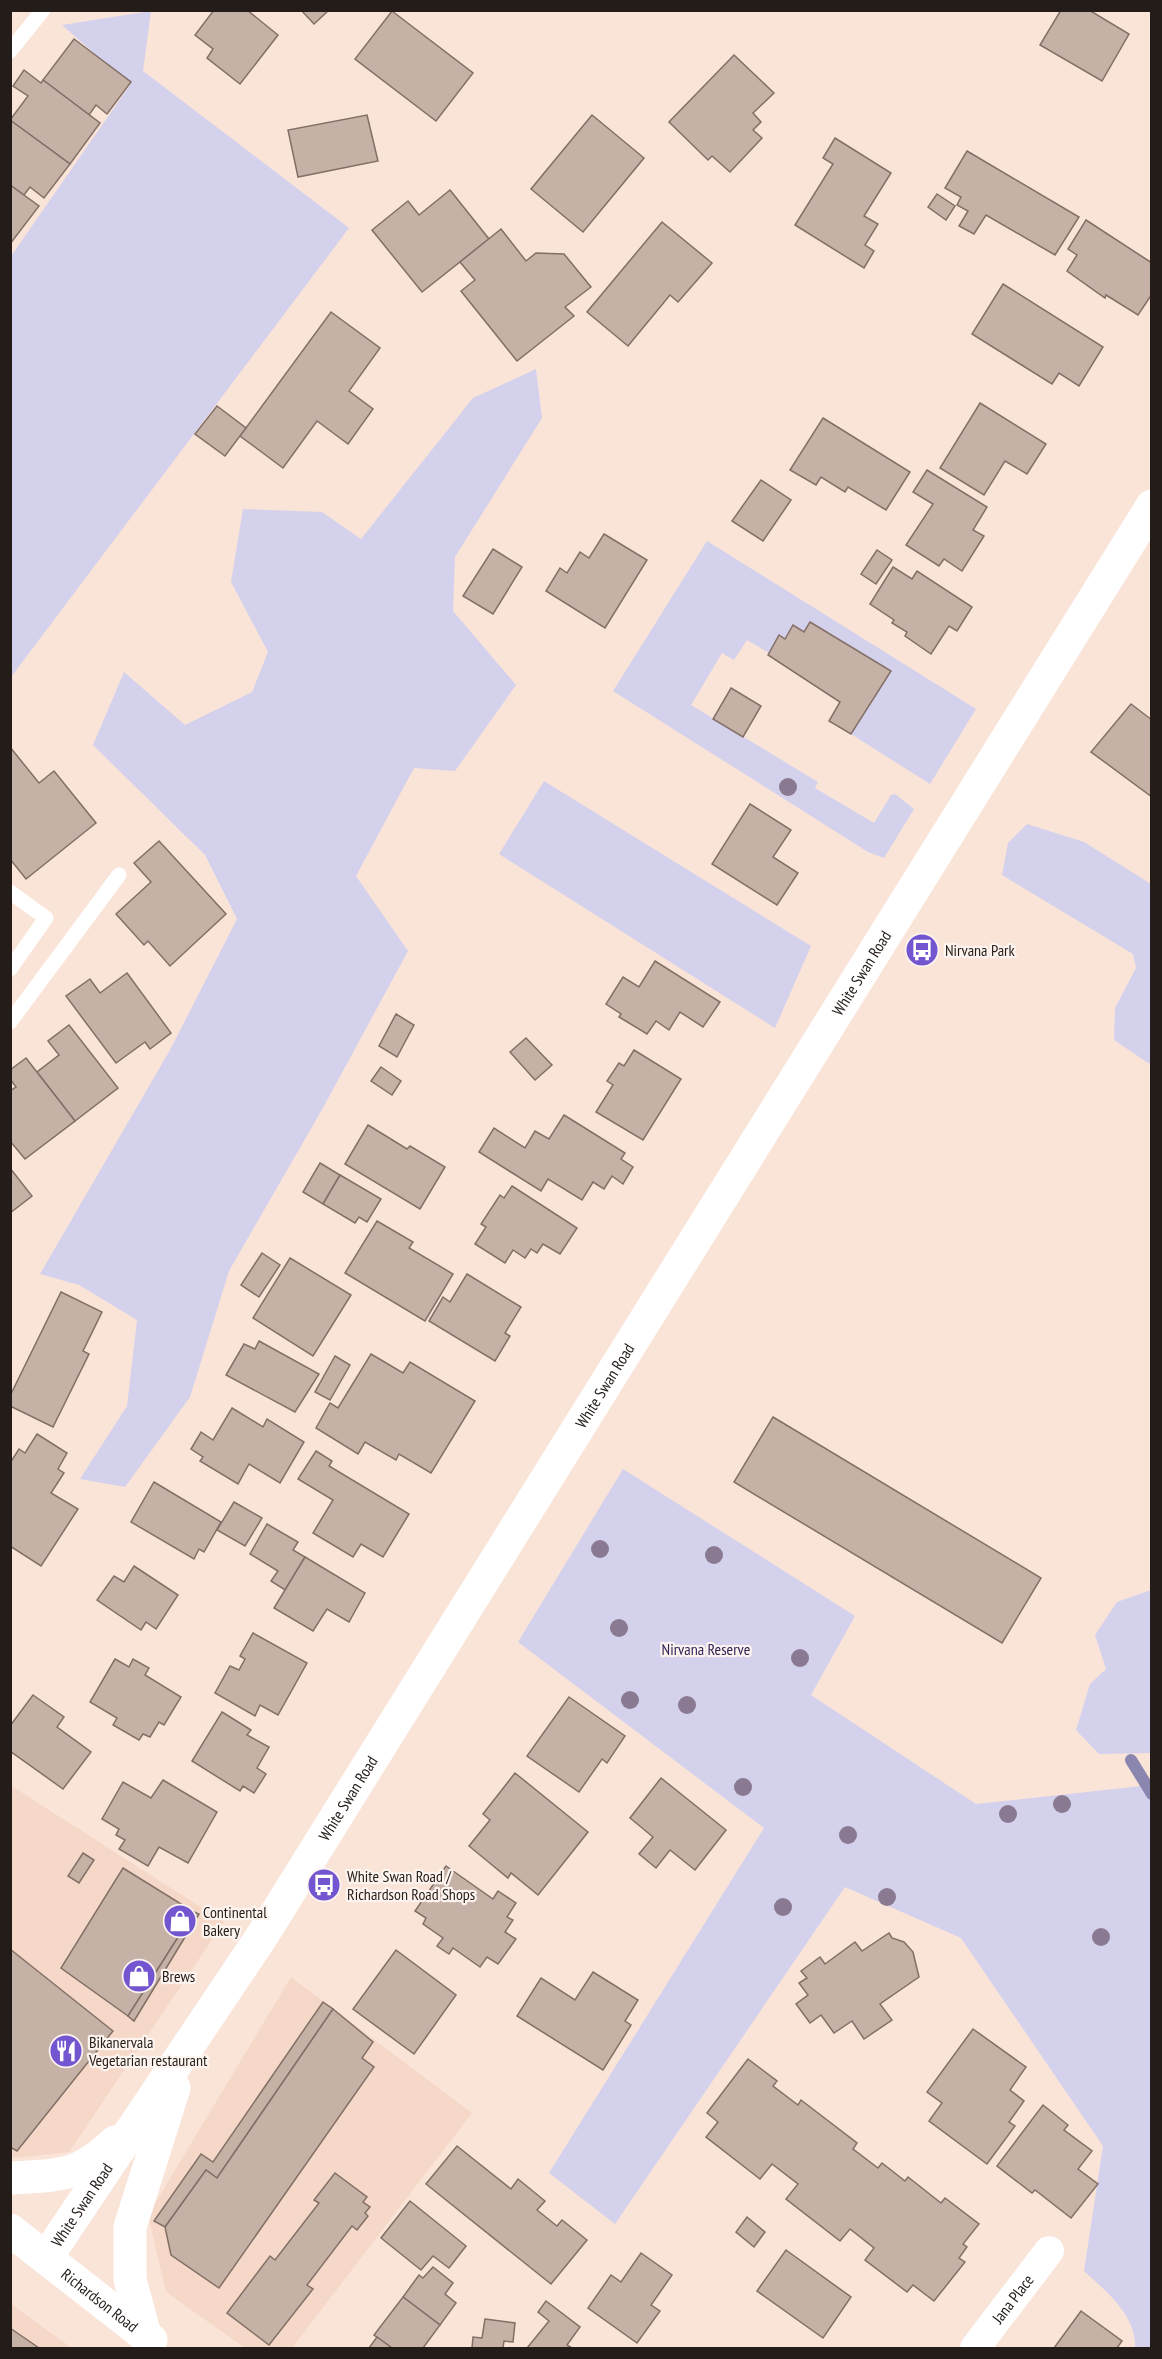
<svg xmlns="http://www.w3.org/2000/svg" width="1162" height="2359" viewBox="0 0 1162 2359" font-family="'PT Sans Narrow',sans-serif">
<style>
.built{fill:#f5d8c8}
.green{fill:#d4d1ed}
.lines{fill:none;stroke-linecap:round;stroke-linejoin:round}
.stream{stroke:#8b86af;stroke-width:12}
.building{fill:#c6b1a6;stroke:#826f65;stroke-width:1.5}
.lane{stroke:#fff;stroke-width:15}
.street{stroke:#fff;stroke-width:30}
.secondary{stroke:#fff;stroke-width:33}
.tree{fill:#8a7a91}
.labels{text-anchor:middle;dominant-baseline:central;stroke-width:4.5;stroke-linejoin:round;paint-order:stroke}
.poi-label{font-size:16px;fill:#241c18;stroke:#fdf4f0;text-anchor:start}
.street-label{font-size:16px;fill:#241c18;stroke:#fdf4f0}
.park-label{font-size:16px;fill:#2f2357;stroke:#fdf4f0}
</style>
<rect width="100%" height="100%" fill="#fae4d8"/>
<!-- built -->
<g class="built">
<path d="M 10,1785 L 224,1922 L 69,2152 L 15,2158 L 10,2155 Z"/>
<path d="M 291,1977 L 472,2113 L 292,2348 L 245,2348 L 166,2292 L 148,2215 Z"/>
<path d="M 10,2303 L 55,2336 L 72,2348 L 11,2348 Z"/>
</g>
<!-- green -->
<g class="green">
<path d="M 151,11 L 143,71 L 349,228 L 11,677 L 11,256 L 130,85 L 62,25 Z"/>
<path d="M 536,369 L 542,418 L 455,557 L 453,611 L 516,685 L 455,771 L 414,768 L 356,876 L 408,951 L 324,1106 L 229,1271 L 190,1397 L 125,1487 L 80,1479 L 127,1406 L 137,1320 L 79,1285 L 40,1274 L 170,1050 L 237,919 L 205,855 L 93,745 L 124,672 L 185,725 L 252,692 L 268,652 L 231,582 L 243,509 L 322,512 L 361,539 L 473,398 Z"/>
<path d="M 707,541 L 976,709 L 930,784 L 851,734 L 890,670 L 811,622 L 804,632 L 793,625 L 785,639 L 779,636 L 769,653 L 747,640 L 734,660 L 722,653 L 691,705 L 818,782 L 815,788 L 874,823 L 891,795 L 895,794 L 914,809 L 884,858 L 868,852 L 613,691 Z"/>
<path d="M 544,781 L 811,946 L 775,1028 L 499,854 Z"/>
<path d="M 1027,824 L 1084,842 L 1151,884 L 1151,1065 L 1114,1040 L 1115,1008 L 1136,968 L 1133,954 L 1002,875 L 1008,843 Z"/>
<path d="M 623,1469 L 855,1616 L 811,1695 L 976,1804 L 1151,1785 L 1151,2348 L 1135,2348 C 1137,2316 1106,2291 1084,2271 L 1103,2146 L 961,1938 L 845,1887 L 615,2224 L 549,2173 L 764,1828 L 518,1642 Z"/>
<path d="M 1151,1590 L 1151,1753 L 1099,1754 L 1076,1730 L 1090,1684 L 1106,1669 L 1095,1635 L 1117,1602 Z"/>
</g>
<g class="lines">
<!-- stream -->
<path class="stream" d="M 1131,1760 L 1152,1794"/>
</g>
<!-- building -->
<g class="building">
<path d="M 214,10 L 247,10 L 278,35 L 240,84 L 207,58 L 213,49 L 195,35 Z"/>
<path d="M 301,10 L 329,10 L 314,24 Z"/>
<path d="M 1061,10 L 1089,10 L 1129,34 L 1102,81 L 1040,45 Z"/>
<path d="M 392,11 L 473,73 L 436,121 L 355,59 Z"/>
<path d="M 74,39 L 131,82 L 107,114 L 96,105 L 89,115 L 43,80 Z"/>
<path d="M 734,55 L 774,93 L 753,113 L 761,122 L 753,130 L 762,138 L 730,172 L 712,156 L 708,160 L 669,122 Z"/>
<path d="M 24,70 L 41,83 L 43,80 L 100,123 L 70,164 L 10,120 L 28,96 L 13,86 Z"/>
<path d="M 367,115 L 378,161 L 298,177 L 288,130 Z"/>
<path d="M 592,115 L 644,158 L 583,232 L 531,189 Z"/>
<path d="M 10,120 L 70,164 L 44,198 L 30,187 L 24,195 L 10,185 Z"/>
<path d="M 835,138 L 891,173 L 864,216 L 878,224 L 865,245 L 874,251 L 864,268 L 795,225 L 833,164 L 823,158 Z"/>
<path d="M 967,151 L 1079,217 L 1055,255 L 986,215 L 974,234 L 959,226 L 968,211 L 957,205 L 961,197 L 945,188 Z"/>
<path d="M 10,185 L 39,206 L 10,244 Z"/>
<path d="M 450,190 L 489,239 L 422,292 L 372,230 L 408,201 L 419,215 Z"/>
<path d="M 937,194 L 955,206 L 946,220 L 928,207 Z"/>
<path d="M 1086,220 L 1152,263 L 1152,294 L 1138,315 L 1106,295 L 1105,298 L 1067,271 L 1077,255 L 1068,249 Z"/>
<path d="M 662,222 L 712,263 L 678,302 L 670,295 L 628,346 L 587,312 Z"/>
<path d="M 501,229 L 526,261 L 536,253 L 564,254 L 591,287 L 565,307 L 574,316 L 517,361 L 461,291 L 475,280 L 460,262 Z"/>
<path d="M 1003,284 L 1103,347 L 1079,386 L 1059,373 L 1052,384 L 972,334 Z"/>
<path d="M 331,312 L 380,348 L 349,391 L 373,409 L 348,444 L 317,421 L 283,468 L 240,436 Z"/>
<path d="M 980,403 L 1046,444 L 1027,474 L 1005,461 L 984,495 L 940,468 Z"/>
<path d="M 217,406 L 246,428 L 225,456 L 195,434 Z"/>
<path d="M 823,418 L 910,472 L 886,510 L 848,487 L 845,492 L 821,477 L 816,485 L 790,470 Z"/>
<path d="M 927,470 L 987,507 L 973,530 L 984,536 L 962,571 L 944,559 L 939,566 L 906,545 L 933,504 L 913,492 Z"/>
<path d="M 761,480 L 791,500 L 763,541 L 732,521 Z"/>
<path d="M 604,534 L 647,560 L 605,628 L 546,591 L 560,568 L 567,573 L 580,552 L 589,558 Z"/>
<path d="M 493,549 L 522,567 L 493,614 L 463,596 Z"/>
<path d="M 877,550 L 892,560 L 876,584 L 861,574 Z"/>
<path d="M 893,567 L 912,579 L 917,571 L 972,607 L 957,631 L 949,626 L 931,654 L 905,636 L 907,632 L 892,623 L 894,620 L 870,604 Z"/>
<path d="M 810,622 L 891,671 L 851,734 L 829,721 L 840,702 L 768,655 L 779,635 L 785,639 L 793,625 L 804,632 Z"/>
<path d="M 731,688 L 761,706 L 743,737 L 713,719 Z"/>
<path d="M 1131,704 L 1152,720 L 1152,797 L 1091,752 Z"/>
<path d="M 10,747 L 39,783 L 54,771 L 96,823 L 26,879 L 10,859 Z"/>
<path d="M 750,804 L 791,830 L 773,857 L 798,873 L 777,905 L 712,864 Z"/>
<path d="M 159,841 L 226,914 L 170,966 L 148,941 L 144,945 L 116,914 L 151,882 L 134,863 Z"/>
<path d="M 655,961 L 720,1002 L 703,1027 L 680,1012 L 669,1030 L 656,1021 L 647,1034 L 619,1017 L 621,1014 L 606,1004 L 623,977 L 639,987 Z"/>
<path d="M 127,973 L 171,1033 L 150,1049 L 145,1042 L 116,1063 L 66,996 L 90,979 L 100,993 Z"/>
<path d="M 396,1014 L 414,1025 L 397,1057 L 379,1046 Z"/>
<path d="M 69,1025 L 118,1088 L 75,1121 L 37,1072 L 59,1055 L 48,1041 Z"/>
<path d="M 526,1038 L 552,1065 L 535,1080 L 510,1052 Z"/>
<path d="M 634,1050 L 681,1079 L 643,1140 L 596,1112 L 613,1085 L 607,1081 L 619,1063 L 624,1066 Z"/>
<path d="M 26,1058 L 75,1121 L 25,1159 L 10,1141 L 10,1091 L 16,1087 L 10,1079 L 10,1070 Z"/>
<path d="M 381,1067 L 401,1081 L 392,1095 L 371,1081 Z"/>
<path d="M 564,1115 L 625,1153 L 621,1159 L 633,1167 L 623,1184 L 612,1176 L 604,1189 L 593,1182 L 582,1200 L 548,1179 L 541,1191 L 479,1152 L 494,1128 L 525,1148 L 535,1131 L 549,1139 Z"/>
<path d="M 368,1125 L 407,1149 L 410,1146 L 445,1167 L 420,1209 L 345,1164 Z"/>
<path d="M 320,1163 L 340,1175 L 323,1204 L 303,1192 Z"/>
<path d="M 10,1168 L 32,1196 L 10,1213 Z"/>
<path d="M 340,1175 L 381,1199 L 367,1222 L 359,1217 L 355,1223 L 323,1204 Z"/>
<path d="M 512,1186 L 577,1228 L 560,1254 L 543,1244 L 537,1253 L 531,1249 L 525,1258 L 513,1250 L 505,1263 L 475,1244 L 486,1227 L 481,1224 L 500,1195 L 504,1198 Z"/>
<path d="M 377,1221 L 413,1242 L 409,1248 L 453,1274 L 425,1321 L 345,1273 Z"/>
<path d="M 262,1253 L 280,1265 L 259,1297 L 241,1285 Z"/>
<path d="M 290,1258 L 351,1295 L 313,1356 L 253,1318 Z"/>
<path d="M 467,1274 L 521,1307 L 505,1333 L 510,1336 L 495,1361 L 429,1321 L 443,1297 L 450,1302 Z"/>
<path d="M 61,1292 L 102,1312 L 83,1351 L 89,1354 L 53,1427 L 10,1406 L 10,1396 Z"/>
<path d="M 259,1341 L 319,1374 L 295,1412 L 226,1375 L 244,1344 L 255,1349 Z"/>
<path d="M 371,1354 L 403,1373 L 410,1362 L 475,1401 L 431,1473 L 399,1454 L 396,1460 L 365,1442 L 358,1454 L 316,1428 L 330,1403 L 338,1408 Z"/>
<path d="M 335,1356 L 350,1365 L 330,1400 L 315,1392 Z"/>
<path d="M 232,1408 L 263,1427 L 267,1419 L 304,1442 L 280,1483 L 249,1464 L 238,1484 L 200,1461 L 203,1457 L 191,1449 L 201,1432 L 213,1440 Z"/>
<path d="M 773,1417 L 1041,1578 L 1002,1643 L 734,1482 Z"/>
<path d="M 37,1434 L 67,1453 L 58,1469 L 64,1473 L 51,1493 L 78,1509 L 41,1566 L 10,1546 L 10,1463 L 19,1449 L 25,1453 Z"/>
<path d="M 316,1451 L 332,1461 L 329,1466 L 409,1514 L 383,1557 L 361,1544 L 353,1557 L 313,1533 L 333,1500 L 298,1479 Z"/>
<path d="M 154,1482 L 221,1522 L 204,1552 L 199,1549 L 194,1559 L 131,1522 Z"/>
<path d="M 234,1502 L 262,1518 L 245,1546 L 217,1530 Z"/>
<path d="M 267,1524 L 298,1542 L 293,1550 L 305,1557 L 285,1590 L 271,1581 L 278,1571 L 250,1554 Z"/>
<path d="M 305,1557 L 365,1593 L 349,1622 L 327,1609 L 313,1631 L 274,1608 Z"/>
<path d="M 134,1566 L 178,1595 L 156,1629 L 146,1622 L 141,1630 L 97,1600 L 114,1576 L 124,1582 Z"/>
<path d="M 253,1633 L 307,1663 L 278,1715 L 260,1705 L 255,1716 L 215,1693 L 230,1666 L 239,1670 L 245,1659 L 240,1656 Z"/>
<path d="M 115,1659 L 129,1667 L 133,1659 L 149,1668 L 145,1675 L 181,1697 L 164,1725 L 159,1722 L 150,1737 L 143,1734 L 139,1740 L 113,1725 L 117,1718 L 90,1702 Z"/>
<path d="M 33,1695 L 64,1717 L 57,1727 L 91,1752 L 63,1789 L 10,1751 L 10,1726 Z"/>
<path d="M 569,1697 L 625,1736 L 607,1763 L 602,1759 L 579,1792 L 527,1756 Z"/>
<path d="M 222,1712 L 251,1730 L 247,1735 L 269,1747 L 257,1768 L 266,1774 L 254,1793 L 243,1786 L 240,1791 L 192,1761 Z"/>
<path d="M 515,1773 L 588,1832 L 538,1895 L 511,1873 L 508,1878 L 469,1846 L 490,1820 L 483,1814 Z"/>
<path d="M 661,1778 L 726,1830 L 695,1870 L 670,1850 L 656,1868 L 639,1854 L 653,1837 L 630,1818 Z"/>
<path d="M 163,1780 L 217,1812 L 188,1863 L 159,1847 L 148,1866 L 119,1849 L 125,1840 L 116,1835 L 119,1829 L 102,1819 L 123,1782 L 151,1798 Z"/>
<path d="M 83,1853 L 94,1860 L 79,1883 L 68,1876 Z"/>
<path d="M 446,1866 L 493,1899 L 498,1891 L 516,1903 L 507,1917 L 513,1920 L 505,1932 L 516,1939 L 498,1964 L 487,1957 L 480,1967 L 453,1948 L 449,1954 L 437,1946 L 443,1938 L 423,1924 L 426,1918 L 415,1911 Z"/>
<path d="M 123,1868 L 194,1912 L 128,2016 L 61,1968 Z"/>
<path d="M 194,1912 L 199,1914 L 134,2021 L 128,2016 Z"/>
<path d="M 889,1933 L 892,1938 L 904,1942 L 913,1952 L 919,1977 L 880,2004 L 892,2020 L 864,2039 L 852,2021 L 834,2033 L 821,2015 L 810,2023 L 796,2004 L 808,1995 L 799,1983 L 807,1978 L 801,1971 L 820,1957 L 825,1964 L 855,1942 L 862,1951 Z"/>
<path d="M 10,1949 L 113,2031 L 17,2151 L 10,2147 Z"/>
<path d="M 396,1950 L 456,1995 L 414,2054 L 353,2009 Z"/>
<path d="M 593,1972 L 638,2000 L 625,2021 L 631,2025 L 603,2070 L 517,2016 L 541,1978 L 575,2000 Z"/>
<path d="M 323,2002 L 333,2009 L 217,2178 L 206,2170 L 165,2227 L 154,2221 L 201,2154 L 213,2162 Z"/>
<path d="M 333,2009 L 373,2042 L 362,2058 L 374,2067 L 219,2288 L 171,2255 L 165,2227 L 206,2170 L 217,2178 Z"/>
<path d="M 973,2029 L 1026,2067 L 1010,2090 L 1024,2101 L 1009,2122 L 1015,2126 L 987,2164 L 929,2121 L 942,2103 L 927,2092 Z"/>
<path d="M 748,2059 L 777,2081 L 773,2086 L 798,2105 L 801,2100 L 857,2143 L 853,2149 L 878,2168 L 882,2163 L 905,2181 L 908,2177 L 941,2203 L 945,2198 L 979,2224 L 963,2244 L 967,2247 L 959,2258 L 965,2262 L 934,2301 L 913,2285 L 907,2292 L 865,2260 L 874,2248 L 850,2229 L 840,2241 L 786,2199 L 798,2184 L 772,2164 L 760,2179 L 706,2137 L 718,2122 L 707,2113 Z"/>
<path d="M 1043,2105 L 1068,2125 L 1064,2130 L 1092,2151 L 1078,2169 L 1098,2184 L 1071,2218 L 1035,2190 L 1032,2193 L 997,2166 Z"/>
<path d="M 457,2146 L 511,2189 L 518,2179 L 545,2201 L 537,2210 L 557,2226 L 562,2220 L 587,2240 L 551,2284 L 426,2184 Z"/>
<path d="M 335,2173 L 367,2197 L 363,2202 L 370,2207 L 365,2213 L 368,2216 L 357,2230 L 352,2226 L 307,2285 L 313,2289 L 269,2345 L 227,2313 L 270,2256 L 275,2260 L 319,2203 L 314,2200 Z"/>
<path d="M 410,2201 L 466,2246 L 449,2268 L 433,2256 L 421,2270 L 381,2238 Z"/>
<path d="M 747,2217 L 765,2232 L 754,2247 L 736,2232 Z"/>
<path d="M 786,2250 L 851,2297 L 823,2338 L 757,2291 Z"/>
<path d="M 641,2253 L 672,2275 L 651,2305 L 660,2311 L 637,2343 L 588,2308 L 611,2275 L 621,2282 Z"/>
<path d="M 433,2267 L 453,2283 L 445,2294 L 456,2303 L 440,2325 L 403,2297 L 419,2275 L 423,2278 Z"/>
<path d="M 403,2297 L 440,2325 L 423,2348 L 392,2348 L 374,2335 Z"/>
<path d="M 546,2301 L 580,2327 L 567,2345 L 572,2348 L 527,2348 L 549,2321 L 538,2312 Z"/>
<path d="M 1081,2311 L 1122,2341 L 1117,2348 L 1054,2348 Z"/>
<path d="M 485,2319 L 515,2323 L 513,2342 L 504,2341 L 503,2348 L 472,2348 L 473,2337 L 482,2338 Z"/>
<path d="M 10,2328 L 39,2348 L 10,2348 Z"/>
<path d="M 377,2337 L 392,2348 L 369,2348 Z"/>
</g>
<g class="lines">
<!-- lane -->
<g class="lane">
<path d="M 10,51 L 43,10"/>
<path d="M 10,892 L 46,918 L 10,969"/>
<path d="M 10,1022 L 119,875"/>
</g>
<!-- street -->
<path class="street" id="s1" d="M 975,2348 L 1049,2251"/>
<!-- secondary -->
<g class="secondary">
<path d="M 10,2178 C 58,2175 78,2178 115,2142"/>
<path id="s2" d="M 10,2230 L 151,2340"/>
<path id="s3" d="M 46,2258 L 262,1936 L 1152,506"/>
<path d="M 145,2336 L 130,2279 L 130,2227 L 174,2088"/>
</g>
</g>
<!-- trees -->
<g class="tree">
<circle cx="788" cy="787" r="9"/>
<circle cx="600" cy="1549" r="9"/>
<circle cx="714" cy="1555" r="9"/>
<circle cx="619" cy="1628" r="9"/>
<circle cx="800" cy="1658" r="9"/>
<circle cx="630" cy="1700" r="9"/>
<circle cx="687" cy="1705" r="9"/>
<circle cx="743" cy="1787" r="9"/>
<circle cx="1062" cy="1804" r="9"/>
<circle cx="1008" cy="1814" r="9"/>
<circle cx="848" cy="1835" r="9"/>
<circle cx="887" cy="1897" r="9"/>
<circle cx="783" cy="1907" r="9"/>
<circle cx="1101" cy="1937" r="9"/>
</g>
<!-- icons -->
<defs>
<symbol id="bus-disc" viewBox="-11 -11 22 22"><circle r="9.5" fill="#7355cf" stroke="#fdf4f0"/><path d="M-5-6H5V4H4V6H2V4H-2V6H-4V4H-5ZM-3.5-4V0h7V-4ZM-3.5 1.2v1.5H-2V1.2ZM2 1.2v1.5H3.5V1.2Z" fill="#fff"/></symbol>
<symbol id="shop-disc" viewBox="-11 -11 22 22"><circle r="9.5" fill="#7355cf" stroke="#fdf4f0"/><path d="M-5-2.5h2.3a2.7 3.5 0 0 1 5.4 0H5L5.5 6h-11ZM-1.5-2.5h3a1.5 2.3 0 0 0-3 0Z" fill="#fff"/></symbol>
<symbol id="restaurant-disc" viewBox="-11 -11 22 22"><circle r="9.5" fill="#7355cf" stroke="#fdf4f0"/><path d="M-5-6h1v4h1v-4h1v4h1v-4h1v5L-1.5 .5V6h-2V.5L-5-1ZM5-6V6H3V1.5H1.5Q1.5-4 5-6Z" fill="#fff"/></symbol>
</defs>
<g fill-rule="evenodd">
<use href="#bus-disc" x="903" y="931" width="38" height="38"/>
<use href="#bus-disc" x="305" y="1866" width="38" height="38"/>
<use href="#shop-disc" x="161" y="1902" width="38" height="38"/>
<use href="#shop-disc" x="120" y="1957" width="38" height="38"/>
<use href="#restaurant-disc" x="47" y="2032" width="38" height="38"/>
</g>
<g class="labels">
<!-- poi labels -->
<g class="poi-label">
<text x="945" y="950">Nirvana Park</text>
<text x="347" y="1876">White Swan Road /<tspan x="347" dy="18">Richardson Road Shops</tspan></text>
<text x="203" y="1912">Continental<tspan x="203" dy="18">Bakery</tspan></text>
<text x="162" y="1976">Brews</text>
<text x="89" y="2042">Bikanervala<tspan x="89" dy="18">Vegetarian restaurant</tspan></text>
</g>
<!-- street labels -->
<g class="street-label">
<text stroke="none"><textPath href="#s3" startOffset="1522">White Swan Road</textPath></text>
<text stroke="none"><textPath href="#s3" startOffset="1036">White Swan Road</textPath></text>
<text stroke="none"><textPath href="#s3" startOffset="550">White Swan Road</textPath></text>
<text stroke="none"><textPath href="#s3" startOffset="64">White Swan Road</textPath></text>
<text stroke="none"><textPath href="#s1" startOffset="62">Jana Place</textPath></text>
<text stroke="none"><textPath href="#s2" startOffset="114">Richardson Road</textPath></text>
</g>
<!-- park labels -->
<g class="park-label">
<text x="706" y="1649">Nirvana Reserve</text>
</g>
</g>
<!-- border -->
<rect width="1162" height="2359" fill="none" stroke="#241c18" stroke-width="24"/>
</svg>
